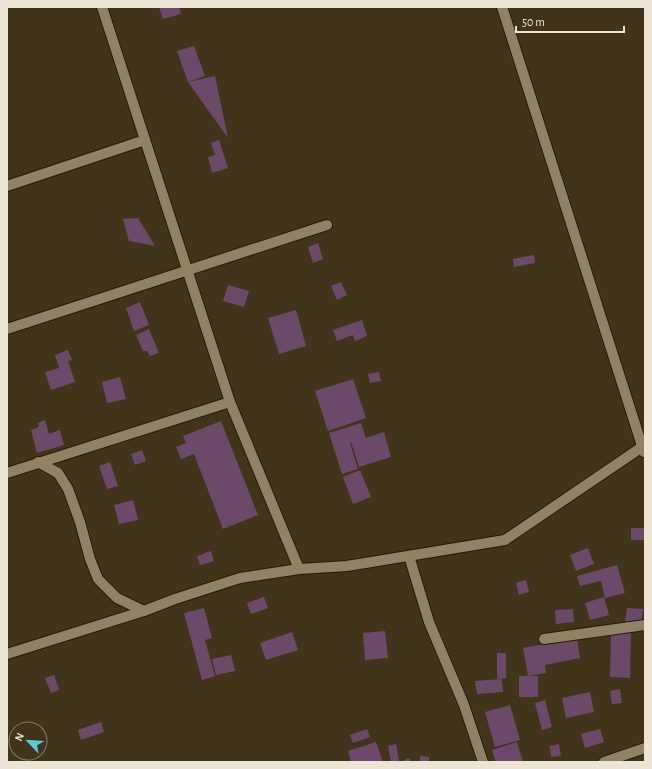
<svg xmlns="http://www.w3.org/2000/svg" width="652" height="769" viewBox="0 0 652 769" font-family="'Alegreya Sans',sans-serif">
<style>
.building{fill:#6d4969}
.lines{fill:none;stroke-linecap:round;stroke-linejoin:round}
.minor-casing{stroke:#271c02;stroke-width:12}
.minor{stroke:#8f8265;stroke-width:10}
</style>
<rect width="100%" height="100%" fill="#40351a"/>
<!-- building -->
<g class="building">
<path d="M 159,7 L 179,7 L 181,14 L 163,19 Z"/>
<path d="M 194,46 L 205,76 L 188,82 L 177,51 Z"/>
<path d="M 215,76 L 228,138 L 188,82 Z"/>
<path d="M 219,140 L 228,168 L 212,173 L 208,157 L 215,155 L 211,143 Z"/>
<path d="M 138,218 L 155,246 L 129,241 L 123,219 Z"/>
<path d="M 318,243 L 323,259 L 313,263 L 308,247 Z"/>
<path d="M 534,255 L 535,263 L 514,267 L 513,259 Z"/>
<path d="M 341,282 L 347,295 L 337,300 L 331,286 Z"/>
<path d="M 228,285 L 249,291 L 244,307 L 223,301 Z"/>
<path d="M 140,302 L 149,325 L 134,331 L 126,308 Z"/>
<path d="M 296,310 L 306,346 L 279,354 L 268,318 Z"/>
<path d="M 362,320 L 367,336 L 355,341 L 353,335 L 337,341 L 333,330 Z"/>
<path d="M 149,329 L 159,353 L 150,356 L 147,351 L 143,351 L 136,335 Z"/>
<path d="M 68,350 L 72,360 L 68,361 L 75,382 L 51,390 L 45,372 L 59,368 L 55,355 Z"/>
<path d="M 379,372 L 381,381 L 370,383 L 368,374 Z"/>
<path d="M 120,377 L 126,399 L 107,403 L 102,382 Z"/>
<path d="M 353,379 L 366,418 L 328,431 L 315,391 Z"/>
<path d="M 45,420 L 49,434 L 60,430 L 64,445 L 37,453 L 31,430 L 39,427 L 38,423 Z"/>
<path d="M 221,421 L 258,515 L 223,529 L 194,454 L 181,459 L 176,447 L 186,443 L 183,436 Z"/>
<path d="M 361,423 L 366,438 L 384,432 L 391,457 L 359,467 L 351,442 L 350,443 L 358,469 L 342,474 L 329,433 Z"/>
<path d="M 142,450 L 146,461 L 135,465 L 131,454 Z"/>
<path d="M 110,462 L 118,486 L 107,489 L 99,466 Z"/>
<path d="M 360,470 L 371,497 L 353,504 L 343,477 Z"/>
<path d="M 133,500 L 138,520 L 119,524 L 114,505 Z"/>
<rect x="631" y="528" width="14" height="12"/>
<path d="M 588,548 L 594,564 L 576,571 L 570,555 Z"/>
<path d="M 211,551 L 214,561 L 200,565 L 197,556 Z"/>
<path d="M 617,565 L 625,593 L 605,598 L 601,581 L 580,586 L 577,576 Z"/>
<path d="M 526,580 L 529,592 L 519,595 L 516,583 Z"/>
<path d="M 264,597 L 268,608 L 251,614 L 247,603 Z"/>
<path d="M 604,597 L 609,615 L 590,620 L 585,603 Z"/>
<path d="M 204,608 L 212,638 L 205,640 L 215,676 L 202,680 L 184,613 Z"/>
<path d="M 627,608 L 643,609 L 641,623 L 625,622 Z"/>
<path d="M 573,609 L 574,622 L 556,624 L 555,610 Z"/>
<path d="M 385,631 L 388,658 L 365,660 L 363,633 Z"/>
<path d="M 292,632 L 298,650 L 266,660 L 260,643 Z"/>
<path d="M 611,633 L 631,633 L 630,678 L 610,677 Z"/>
<path d="M 577,638 L 580,658 L 545,665 L 546,673 L 528,676 L 523,648 Z"/>
<path d="M 497,653 L 506,653 L 506,678 L 497,679 Z"/>
<path d="M 231,655 L 235,671 L 216,675 L 212,659 Z"/>
<path d="M 54,675 L 59,690 L 51,693 L 45,678 Z"/>
<rect x="519" y="676" width="19" height="21"/>
<path d="M 502,679 L 503,692 L 477,694 L 475,681 Z"/>
<path d="M 620,689 L 622,703 L 612,704 L 610,691 Z"/>
<path d="M 590,692 L 594,712 L 566,718 L 562,698 Z"/>
<path d="M 545,700 L 552,727 L 542,730 L 535,703 Z"/>
<path d="M 510,705 L 520,740 L 495,747 L 485,712 Z"/>
<path d="M 101,722 L 104,732 L 81,740 L 78,730 Z"/>
<path d="M 367,729 L 370,737 L 353,743 L 350,735 Z"/>
<path d="M 600,729 L 604,742 L 585,748 L 581,734 Z"/>
<path d="M 376,742 L 383,762 L 351,762 L 348,751 Z"/>
<path d="M 517,742 L 523,762 L 496,762 L 492,750 Z"/>
<path d="M 396,744 L 399,761 L 391,762 L 388,746 Z"/>
<path d="M 559,744 L 561,756 L 551,757 L 550,746 Z"/>
<path d="M 420,756 L 429,757 L 429,762 L 420,762 Z"/>
<path d="M 409,758 L 411,762 L 400,762 Z"/>
</g>
<g class="lines">
<defs>
<g id="minor">
<path d="M 102,7 L 230,402 L 299,569"/>
<path d="M 502,7 L 644,452"/>
<path d="M 7,186 L 145,140"/>
<path d="M 7,329 L 327,225"/>
<path d="M 38,462 L 58,473 L 68,489 L 80,522 L 90,559 L 98,579 L 117,598 L 144,611"/>
<path d="M 7,473 L 230,402"/>
<path d="M 409,556 L 429,622 L 464,705 L 483,762"/>
<path d="M 544,639 L 645,625"/>
<path d="M 7,654 L 144,611 L 175,599 L 240,578 L 299,569 L 347,566 L 505,540 L 642,447"/>
<path d="M 604,762 L 645,748"/>
</g>
</defs>
<!-- minor casing -->
<use href="#minor" class="minor-casing"/>
<!-- minor -->
<use href="#minor" class="minor"/>
</g>
<!-- border -->
<rect width="652" height="769" fill="none" stroke="#ece5d6" stroke-width="16"/>
<!-- north arrow -->
<g transform="translate(28 741) rotate(295)"><circle r="19" fill="#40351a" stroke="#857b65"/>
<path d="M0-3L7 15L0 10L-7 15Z" fill="#59c8e4"/>
<text y="-6" font-size="11" font-weight="bold" text-anchor="middle" fill="#ece5d6">N</text>
</g>
<!-- scale -->
<path d="M516 26v6h108v-6" fill="none" stroke="#ece5d6" stroke-width="2"/>
<text x="522" y="26" font-size="12" fill="#ece5d6" stroke="#40351a" stroke-width="3" paint-order="stroke">50 m</text>
</svg>
